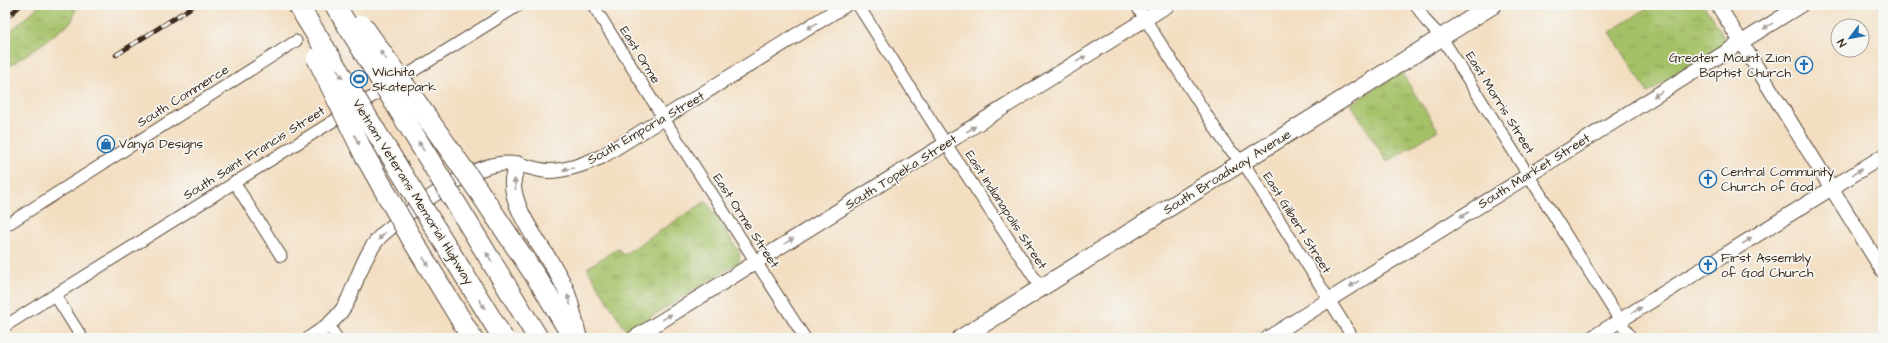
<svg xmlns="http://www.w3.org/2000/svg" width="1888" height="343" viewBox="0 0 1888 343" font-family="'Architects Daughter',sans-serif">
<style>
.grass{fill:url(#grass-tufts);stroke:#707643}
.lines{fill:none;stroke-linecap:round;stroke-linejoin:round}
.minor-casing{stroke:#574536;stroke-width:13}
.tertiary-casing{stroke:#574536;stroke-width:16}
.secondary-casing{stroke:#574536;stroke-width:18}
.primary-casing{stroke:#574536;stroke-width:19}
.motorway-casing{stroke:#574536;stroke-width:22}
.minor{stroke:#fff;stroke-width:11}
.tertiary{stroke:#fff;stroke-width:14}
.secondary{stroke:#fff;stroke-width:16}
.primary{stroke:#fff;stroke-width:17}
.motorway{stroke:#fff;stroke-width:20}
.rail-casing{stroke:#3b2a1e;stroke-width:4.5}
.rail{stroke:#f6f6f2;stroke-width:3;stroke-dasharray:9;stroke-linecap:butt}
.motorway-bridge-casing{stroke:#574536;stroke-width:22;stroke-linecap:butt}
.motorway-bridge{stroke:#fff;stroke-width:20}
.oneway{fill:#a79f9a}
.labels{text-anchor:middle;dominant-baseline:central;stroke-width:3.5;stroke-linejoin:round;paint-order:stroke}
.street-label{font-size:13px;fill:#3b2a1e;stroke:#f6f6f2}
.poi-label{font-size:13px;fill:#3b2a1e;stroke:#f6f6f2;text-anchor:start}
</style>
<defs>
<pattern id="grass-tufts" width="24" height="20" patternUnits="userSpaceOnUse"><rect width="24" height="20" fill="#a5c168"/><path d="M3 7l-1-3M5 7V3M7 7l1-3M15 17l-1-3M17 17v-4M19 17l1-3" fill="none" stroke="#889d55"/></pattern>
</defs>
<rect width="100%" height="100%" fill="#f6f6f2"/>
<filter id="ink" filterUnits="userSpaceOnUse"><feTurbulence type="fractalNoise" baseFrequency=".025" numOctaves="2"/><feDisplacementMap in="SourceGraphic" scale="8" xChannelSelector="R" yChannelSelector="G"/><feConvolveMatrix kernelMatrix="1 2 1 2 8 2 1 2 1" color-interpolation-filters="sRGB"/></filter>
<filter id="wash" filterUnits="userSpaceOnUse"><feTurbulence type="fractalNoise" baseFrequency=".012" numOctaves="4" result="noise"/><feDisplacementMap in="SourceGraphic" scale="16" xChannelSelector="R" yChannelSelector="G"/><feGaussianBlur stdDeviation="0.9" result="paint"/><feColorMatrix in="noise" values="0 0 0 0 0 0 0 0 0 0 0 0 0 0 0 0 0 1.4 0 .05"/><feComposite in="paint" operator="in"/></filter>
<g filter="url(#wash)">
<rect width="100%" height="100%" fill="#f3dec1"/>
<!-- grass -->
<g class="grass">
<path d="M 40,5 L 77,5 L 72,21 L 45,42 L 5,69 L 5,36 Z"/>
<path d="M 1652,5 L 1704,5 L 1725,38 L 1725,42 L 1722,46 L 1648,93 L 1610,32 Z"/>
<path d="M 1401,72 L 1438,130 L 1387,162 L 1351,104 Z"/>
<path d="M 706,201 L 740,253 L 739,262 L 627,332 L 587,268 L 618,248 L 623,255 Z"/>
</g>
</g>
<g filter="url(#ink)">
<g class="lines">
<defs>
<g id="minor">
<path d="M 593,5 L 664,119 L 805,338"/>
<path d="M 858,5 L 946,144 L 1041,288"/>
<path d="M 1136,5 L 1228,148 L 1243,162 L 1353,338"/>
<path d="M 1416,5 L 1426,21 L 1442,38 L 1631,338"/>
<path d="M 234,182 L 281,256"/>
<path d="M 5,226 L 296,41"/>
<path d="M 55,295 L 82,338"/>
<path d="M 5,326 L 519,5"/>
<path d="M 329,326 L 337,338"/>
</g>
<g id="tertiary">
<path d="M 1718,5 L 1883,271"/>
<path d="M 310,338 C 326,328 340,317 348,300 C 357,280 367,247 384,233 C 411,210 465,168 500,164 C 517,161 532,170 548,171 C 567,171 584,164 601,157 L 845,5"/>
<path d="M 634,338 L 1168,5"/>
<path d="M 1268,338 L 1801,5"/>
<path d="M 1592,338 L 1883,156"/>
</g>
<path id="secondary" d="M 517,164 C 516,169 514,174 513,179 C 510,213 552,257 565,288 C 572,304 574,322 579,338"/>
<path id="primary" d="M 961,338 L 1493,5"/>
<g id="motorway">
<path d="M 478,190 L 544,289 L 573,338"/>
<path d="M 413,241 L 472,338"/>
</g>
</defs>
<!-- minor casing -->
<use href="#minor" class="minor-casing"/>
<!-- tertiary casing -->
<use href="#tertiary" class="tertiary-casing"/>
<!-- secondary casing -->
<use href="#secondary" class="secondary-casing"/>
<!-- primary casing -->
<use href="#primary" class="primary-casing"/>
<!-- motorway casing -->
<use href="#motorway" class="motorway-casing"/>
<!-- minor -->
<use href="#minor" class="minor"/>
<!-- tertiary -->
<use href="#tertiary" class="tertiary"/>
<!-- secondary -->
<use href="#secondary" class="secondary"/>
<!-- primary -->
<use href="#primary" class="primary"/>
<!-- motorway -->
<use href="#motorway" class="motorway"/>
<defs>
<g id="rail">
<path d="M 5,11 L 11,5"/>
<path d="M 5,19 L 21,5"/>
<path d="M 116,55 L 195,5"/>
</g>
</defs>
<!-- rail casing -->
<use href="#rail" class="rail-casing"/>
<!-- rail -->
<use href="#rail" class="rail"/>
<defs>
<g id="motorway-bridge">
<path d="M 298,5 L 503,338"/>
<path d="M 335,5 L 538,338"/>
<path d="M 362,25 L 478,190"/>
<path d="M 317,58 L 364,154 L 413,241"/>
</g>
</defs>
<!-- motorway-bridge casing -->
<use href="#motorway-bridge" class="motorway-bridge-casing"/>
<!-- motorway-bridge -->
<use href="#motorway-bridge" class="motorway-bridge"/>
</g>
<!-- one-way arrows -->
<defs><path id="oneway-solid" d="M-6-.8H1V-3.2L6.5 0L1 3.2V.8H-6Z"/></defs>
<g class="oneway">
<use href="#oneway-solid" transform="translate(812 26) rotate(148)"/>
<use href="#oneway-solid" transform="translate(1768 26) rotate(148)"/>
<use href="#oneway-solid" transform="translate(383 55) rotate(-125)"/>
<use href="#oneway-solid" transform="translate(1081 59) rotate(-32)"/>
<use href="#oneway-solid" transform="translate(340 74) rotate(58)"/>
<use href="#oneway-solid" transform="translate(1658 94) rotate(148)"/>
<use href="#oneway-solid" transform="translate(971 129) rotate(-32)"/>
<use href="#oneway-solid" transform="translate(357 140) rotate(64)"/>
<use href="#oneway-solid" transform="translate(421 146) rotate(-121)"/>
<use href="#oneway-solid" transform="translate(568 169) rotate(171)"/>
<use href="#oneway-solid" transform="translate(1857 172) rotate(-32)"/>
<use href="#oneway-solid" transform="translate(515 184) rotate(-96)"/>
<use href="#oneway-solid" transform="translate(1464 215) rotate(148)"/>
<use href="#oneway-solid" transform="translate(382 236) rotate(131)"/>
<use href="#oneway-solid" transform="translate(789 241) rotate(-32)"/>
<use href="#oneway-solid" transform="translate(1747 241) rotate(-32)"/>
<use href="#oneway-solid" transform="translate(489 257) rotate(-121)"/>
<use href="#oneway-solid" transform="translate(426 262) rotate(59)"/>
<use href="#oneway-solid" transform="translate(1354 284) rotate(148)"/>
<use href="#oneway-solid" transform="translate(569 300) rotate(-107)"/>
<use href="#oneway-solid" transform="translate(482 304) rotate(58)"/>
<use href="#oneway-solid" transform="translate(1637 310) rotate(-32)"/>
<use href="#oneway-solid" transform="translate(667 317) rotate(-32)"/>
</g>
</g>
<!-- icons -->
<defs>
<symbol id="church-ring" viewBox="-11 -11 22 22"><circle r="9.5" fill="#f6f6f2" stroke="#1f6fb2" stroke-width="1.5"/><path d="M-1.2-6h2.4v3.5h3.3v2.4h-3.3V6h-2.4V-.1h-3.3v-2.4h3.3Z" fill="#1f6fb2"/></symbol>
<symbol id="stadium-ring" viewBox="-11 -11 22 22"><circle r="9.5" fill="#f6f6f2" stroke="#1f6fb2" stroke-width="1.5"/><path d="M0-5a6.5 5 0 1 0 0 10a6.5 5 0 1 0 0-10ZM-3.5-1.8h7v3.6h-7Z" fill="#1f6fb2"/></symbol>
<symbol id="shop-ring" viewBox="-11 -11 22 22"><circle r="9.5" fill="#f6f6f2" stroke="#1f6fb2" stroke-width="1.5"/><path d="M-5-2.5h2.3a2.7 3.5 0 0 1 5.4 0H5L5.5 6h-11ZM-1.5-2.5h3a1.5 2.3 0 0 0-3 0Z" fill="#1f6fb2"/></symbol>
</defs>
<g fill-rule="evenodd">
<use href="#church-ring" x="1794" y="55" width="20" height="20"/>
<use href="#stadium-ring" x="349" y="69" width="20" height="20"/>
<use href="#shop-ring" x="96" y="134" width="20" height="20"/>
<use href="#church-ring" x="1698" y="169" width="20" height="20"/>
<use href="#church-ring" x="1698" y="255" width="20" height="20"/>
</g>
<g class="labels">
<!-- street labels -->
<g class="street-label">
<text transform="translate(640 55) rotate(58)">East Orme</text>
<text transform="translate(183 96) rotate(-32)">South Commerce</text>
<text transform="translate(1500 103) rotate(58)">East Morris Street</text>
<text transform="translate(646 128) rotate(-30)">South Emporia Street</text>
<text transform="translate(254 153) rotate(-32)">South Saint Francis Street</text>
<text transform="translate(1534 171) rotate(-32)">South Market Street</text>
<text transform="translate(901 172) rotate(-32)">South Topeka Street</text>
<text transform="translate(1227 172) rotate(-32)">South Broadway Avenue</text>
<text transform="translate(413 192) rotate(58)">Vietnam Veterans Memorial Highway</text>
<text transform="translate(1006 210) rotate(57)">East Indianapolis Street</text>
<text transform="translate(746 221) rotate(57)">East Orme Street</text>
<text transform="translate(1297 223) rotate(58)">East Gilbert Street</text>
</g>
<!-- poi labels -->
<g class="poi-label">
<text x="1791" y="58" text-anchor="end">Greater Mount Zion<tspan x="1791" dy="15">Baptist Church</tspan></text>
<text x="372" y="72">Wichita<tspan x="372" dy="15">Skatepark</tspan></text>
<text x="119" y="144">Vanya Designs</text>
<text x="1721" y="172">Central Community<tspan x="1721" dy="15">Church of God</tspan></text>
<text x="1721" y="258">First Assembly<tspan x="1721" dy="15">of God Church</tspan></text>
</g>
</g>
<!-- margin -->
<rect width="1888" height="343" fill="none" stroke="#f6f6f2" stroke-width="20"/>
<!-- north arrow -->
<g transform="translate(1850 38) rotate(238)"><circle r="19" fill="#f6f6f2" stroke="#aba49d"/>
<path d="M0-3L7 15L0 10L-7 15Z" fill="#1f6fb2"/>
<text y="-6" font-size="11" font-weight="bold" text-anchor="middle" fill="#3b2a1e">N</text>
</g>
</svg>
